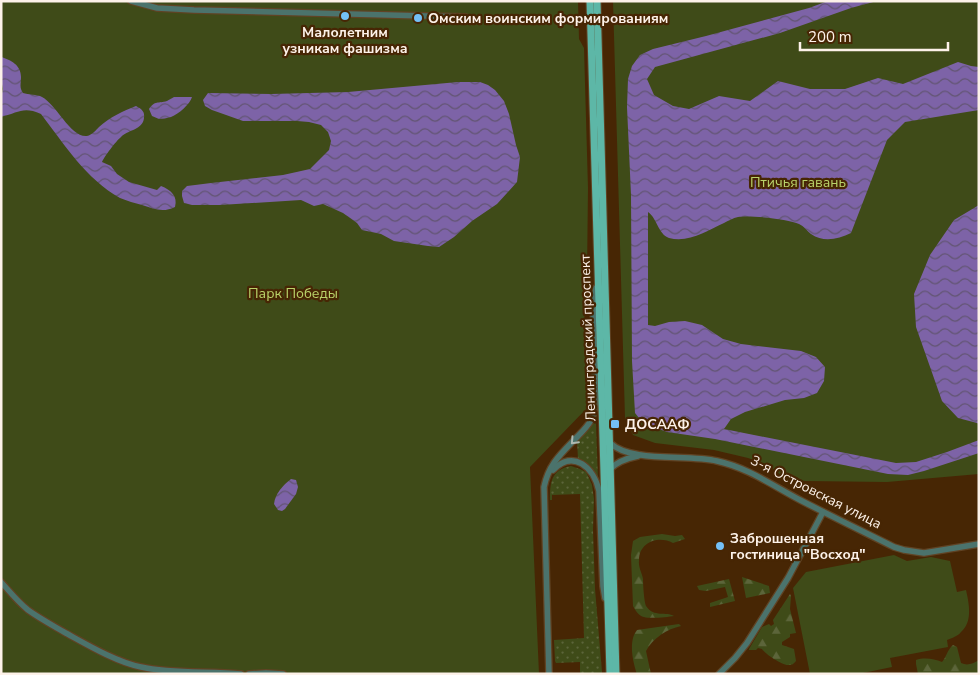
<svg xmlns="http://www.w3.org/2000/svg" width="980" height="675" viewBox="0 0 980 675" font-family="'Nunito Sans',sans-serif">
<style>
.grass{fill:url(#grass-dots)}
.forest{fill:url(#forest-firs)}
.park{fill:#3f4b18}
.water{fill:url(#water-waves)}
.lines{fill:none;stroke-linecap:round;stroke-linejoin:round}
.minor-casing{stroke:#604324;stroke-width:8}
.major-casing{stroke:#604324;stroke-width:9}
.minor{stroke:#4b736c;stroke-width:5.5}
.major{stroke:#5db7a7;stroke-width:7}
.oneway{stroke:#adb9b1}
.poi-dot{fill:#74c0f6;stroke:#472604;stroke-width:2}
.labels{text-anchor:middle;dominant-baseline:central;stroke-width:4.5;stroke-linejoin:round;paint-order:stroke}
.poi-label{font-size:14px;font-weight:bold;fill:#fdf2e9;stroke:#472604;text-anchor:start}
.park-label{font-size:14px;fill:#b9d36a;stroke:#472604}
.street-label{font-size:14px;fill:#fdf2e9;stroke:#472604}
</style>
<defs>
<pattern id="grass-dots" width="8" height="8" patternUnits="userSpaceOnUse" patternTransform="scale(1.25)"><rect width="8" height="8" fill="#3f4b18"/><path d="M2 2h.1M6 6h.1" fill="none" stroke="#5c653a" stroke-width="1.8" stroke-linecap="round"/></pattern>
<pattern id="forest-firs" width="22" height="20" patternUnits="userSpaceOnUse" patternTransform="scale(1.25)"><rect width="22" height="20" fill="#3f4b18"/><path d="M5 1l3.5 6h-7zM16 11l3.5 6h-7z" fill="#5c653a"/></pattern>
<pattern id="water-waves" width="16" height="10" patternUnits="userSpaceOnUse" patternTransform="scale(1.25)"><rect width="16" height="10" fill="#7d63a7"/><path d="M0 5q4-4 8 0t8 0" fill="none" stroke="#625572"/></pattern>
</defs>
<rect width="100%" height="100%" fill="#472604"/>
<!-- grass -->
<g class="grass">
<path d="M 595,423 L 596,424 L 598,481 C 593,471 590,463 578,459 L 577,441 L 592,424 Z"/>
<path d="M 571,466 L 580,469 L 586,472 L 589,478 L 592,485 L 594,499 L 593,530 L 595,589 L 602,672 L 600,674 L 580,674 L 580,662 L 556,663 L 555,661 L 554,640 L 584,638 L 580,494 L 552,495 L 552,500 L 550,500 C 550,482 551,470 571,466 Z"/>
</g>
<!-- forest -->
<g class="forest">
<path d="M 662,534 L 675,536 L 682,535 L 685,539 L 673,543 C 659,535 639,542 639,560 C 638,567 642,573 643,579 C 643,585 644,602 646,606 C 654,618 666,611 674,616 C 667,617 651,619 644,617 C 639,616 635,610 633,606 L 631,555 L 633,541 L 640,537 Z"/>
<path d="M 742,577 L 769,586 L 770,593 L 746,598 Z"/>
<path d="M 729,579 L 735,601 L 710,607 L 710,603 L 728,597 L 725,587 L 706,591 L 699,590 L 697,586 Z"/>
<path d="M 790,594 L 791,596 L 790,609 L 796,633 L 790,634 L 790,637 L 782,642 L 782,645 L 794,649 L 796,661 C 793,664 793,665 788,665 C 782,665 765,654 762,649 L 758,648 L 756,650 L 749,650 L 749,649 L 762,627 L 769,624 L 771,626 L 774,624 L 773,620 Z"/>
<path d="M 679,624 L 681,626 C 667,629 653,638 646,651 L 651,674 L 637,674 C 633,662 628,641 637,630 Z"/>
<path d="M 953,645 L 957,647 L 961,663 C 967,666 973,664 979,660 L 979,674 L 918,674 L 916,664 L 916,660 C 925,657 934,659 942,662 C 946,658 947,650 953,645 Z"/>
</g>
<!-- park -->
<g class="park">
<path d="M 1,1 L 578,1 L 579,39 L 584,48 L 588,188 L 587,276 L 584,300 L 587,408 L 530,467 L 539,674 L 1,674 Z"/>
<path d="M 613,1 L 979,1 L 979,474 L 887,482 L 805,481 L 785,478 L 768,465 L 748,458 L 714,450 L 655,443 L 633,435 L 625,418 Z"/>
<path d="M 894,555 L 907,561 L 931,557 L 950,561 L 957,592 L 966,590 C 969,603 973,622 961,632 C 958,636 952,638 947,640 L 948,647 L 890,658 L 892,667 L 858,674 L 810,674 L 793,588 L 806,572 Z"/>
</g>
<!-- water -->
<g class="water">
<path d="M 828,1 L 877,1 L 851,8 L 780,33 L 655,67 L 647,79 L 654,95 L 673,106 L 689,109 L 719,96 L 750,101 L 778,81 L 810,89 L 845,89 L 878,78 L 903,84 L 958,62 L 971,66 L 979,67 L 979,110 L 905,122 L 887,140 L 851,233 C 838,239 824,243 811,234 C 807,231 804,226 799,224 C 789,219 750,215 738,217 C 733,218 728,221 724,223 C 707,231 689,243 669,238 C 658,234 657,218 648,212 L 648,325 L 655,326 L 669,322 L 685,321 L 702,325 L 723,339 L 741,344 L 801,351 L 816,357 L 825,367 L 824,381 L 817,393 L 804,398 L 785,400 L 745,412 L 731,419 L 724,429 L 896,463 L 916,462 L 947,452 L 979,440 L 979,453 L 924,471 L 908,475 L 888,474 L 715,439 L 667,432 L 643,423 L 635,413 L 632,361 L 631,195 L 627,107 L 628,79 L 632,66 L 640,55 L 653,49 L 706,36 L 809,8 Z"/>
<path d="M 1,57 C 11,60 21,65 21,77 C 21,84 19,87 23,93 C 28,95 37,94 42,97 C 56,104 71,138 87,136 C 92,135 96,130 99,127 C 110,117 123,111 136,106 C 142,109 145,112 144,118 C 143,130 127,130 121,137 C 116,141 104,157 102,162 L 111,166 L 117,174 L 129,182 L 157,190 L 161,186 C 171,190 178,196 175,207 C 163,213 154,209 142,205 C 135,203 127,201 120,198 C 86,179 64,144 41,114 C 23,106 18,113 1,117 L 1,96 L 3,89 L 1,79 Z"/>
<path d="M 458,82 L 480,82 L 488,85 L 495,90 L 504,101 L 509,114 L 516,145 L 520,157 L 517,182 L 497,204 L 472,221 L 454,237 L 439,247 L 428,246 L 394,241 L 381,234 L 362,230 L 357,223 L 343,213 L 323,204 L 314,206 L 301,200 L 220,205 L 192,205 L 184,203 L 182,196 L 182,191 L 187,186 L 211,183 L 283,175 L 310,169 L 329,150 L 331,141 L 328,132 L 321,125 L 309,122 L 297,121 L 243,121 L 212,110 L 205,106 L 203,100 L 208,93 L 271,94 L 348,92 Z"/>
<path d="M 174,97 L 192,97 C 190,104 179,114 171,117 C 167,118 162,119 159,119 L 152,116 L 149,109 C 155,100 158,104 167,101 C 169,100 172,98 174,97 Z"/>
<path d="M 979,205 L 979,424 L 977,423 L 958,418 L 942,401 L 916,327 L 914,294 L 930,255 L 954,220 Z"/>
<path d="M 291,479 L 296,480 L 298,487 L 296,494 L 285,509 L 282,511 L 278,510 L 274,504 C 275,494 283,485 291,479 Z"/>
</g>
<g class="lines">
<defs>
<g id="minor">
<path d="M 131,1 L 157,8 L 194,10 L 465,17"/>
<path d="M 610,443 C 631,463 687,454 717,461 C 749,468 773,486 802,501 C 833,517 864,532 894,547 L 904,550 L 924,553 L 979,544"/>
<path d="M 610,469 C 618,461 628,458 638,456"/>
<path d="M 553,470 C 573,449 594,467 599,491 L 603,586 L 605,598"/>
<path d="M 1,582 C 10,592 18,602 28,610 C 39,618 52,625 64,632 C 86,644 116,662 141,667 C 172,674 208,671 241,674"/>
<path d="M 249,674 L 266,673 L 283,674"/>
<path d="M 549,674 L 544,487 C 549,463 562,453 578,436 C 583,431 588,426 591,420 C 595,412 595,403 595,393 L 593,306 L 596,288"/>
<path d="M 719,674 L 735,658 L 747,643 L 788,578 L 823,512"/>
</g>
<g id="major">
<path d="M 590,1 L 610,674"/>
<path d="M 597,1 L 616,674"/>
</g>
</defs>
<!-- minor casing -->
<use href="#minor" class="minor-casing"/>
<!-- major casing -->
<use href="#major" class="major-casing"/>
<!-- minor -->
<use href="#minor" class="minor"/>
<!-- major -->
<use href="#major" class="major"/>
</g>
<!-- one-way arrows -->
<defs><path id="oneway-chevron" d="M-2-3.5L2.5 0L-2 3.5" fill="none" stroke-width="1.6" stroke-linecap="round" stroke-linejoin="round" transform="scale(1.25)"/></defs>
<use class="oneway" href="#oneway-chevron" transform="translate(574 441) rotate(133)"/>
<!-- markers -->
<g class="poi-dot">
<circle cx="345" cy="16" r="5"/>
<circle cx="418" cy="18" r="5"/>
<rect x="610" y="419" width="10" height="10" rx="2.5"/>
<circle cx="720" cy="546" r="5"/>
</g>
<g class="labels">
<!-- poi labels -->
<g class="poi-label">
<text x="428" y="18">Омским воинским формированиям</text>
<text x="345" y="32" text-anchor="middle">Малолетним<tspan x="345" dy="16">узникам фашизма</tspan></text>
<text x="625" y="424">ДОСААФ</text>
<text x="730" y="538">Заброшенная<tspan x="730" dy="16">гостиница "Восход"</tspan></text>
</g>
<!-- park labels -->
<g class="park-label">
<text x="798" y="182">Птичья гавань</text>
<text x="293" y="293">Парк Победы</text>
</g>
<!-- street labels -->
<g class="street-label">
<text transform="translate(588 338) rotate(-92)">Ленинградский проспект</text>
<text transform="translate(816 492) rotate(27)">3-я Островская улица</text>
</g>
</g>
<!-- border -->
<rect width="980" height="675" fill="none" stroke="#fdf2e9" stroke-width="5"/>
<!-- scale -->
<path d="M800 42v8h148v-8" fill="none" stroke="#fdf2e9" stroke-width="2.5"/>
<text x="808" y="42" font-size="15" fill="#fdf2e9" stroke="#472604" stroke-width="4" paint-order="stroke">200 m</text>
</svg>
